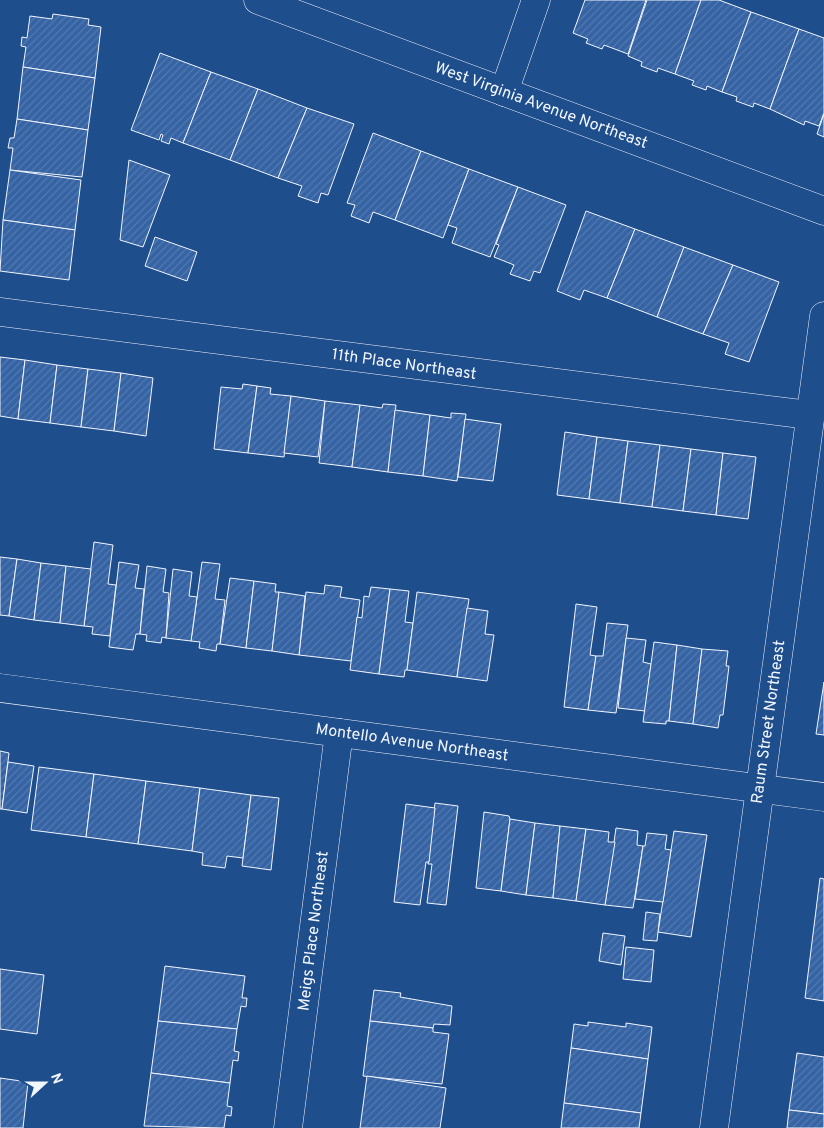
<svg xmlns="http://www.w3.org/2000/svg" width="824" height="1128" viewBox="0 0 824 1128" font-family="Overpass,sans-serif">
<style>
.building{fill:url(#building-hatch);stroke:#f2f6ff}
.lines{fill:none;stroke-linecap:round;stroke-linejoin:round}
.minor-casing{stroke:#f2f6ff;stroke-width:29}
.tertiary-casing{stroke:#f2f6ff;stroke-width:29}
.minor{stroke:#1f4e8c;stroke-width:28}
.tertiary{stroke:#1f4e8c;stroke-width:28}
.labels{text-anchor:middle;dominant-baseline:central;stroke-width:4;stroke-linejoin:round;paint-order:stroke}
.street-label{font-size:16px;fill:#f2f6ff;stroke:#1f4e8c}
</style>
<defs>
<pattern id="building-hatch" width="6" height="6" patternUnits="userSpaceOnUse" patternTransform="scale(1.25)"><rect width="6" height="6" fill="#3563a3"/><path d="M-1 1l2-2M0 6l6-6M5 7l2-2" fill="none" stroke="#537ab1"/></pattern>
</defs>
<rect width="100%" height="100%" fill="#1f4e8c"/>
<!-- building -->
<g class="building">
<path d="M 585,0 L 646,0 L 628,54 L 604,45 L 602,49 L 586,43 L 588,39 L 573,33 Z"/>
<path d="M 647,0 L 701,0 L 675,74 L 658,68 L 657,72 L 641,66 L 642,62 L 628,56 Z"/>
<path d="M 701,0 L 719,0 L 751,12 L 722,92 L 707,86 L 706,90 L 692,85 L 694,81 L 675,74 Z"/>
<path d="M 751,12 L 799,29 L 770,109 L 754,103 L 753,107 L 736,101 L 737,97 L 722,92 Z"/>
<path d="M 53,14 L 89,19 L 88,25 L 101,27 L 95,78 L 23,67 L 26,47 L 21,46 L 22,37 L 27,38 L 30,16 L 52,19 Z"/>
<path d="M 799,29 L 824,38 L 824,113 L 819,126 L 805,121 L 804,125 L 770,109 Z"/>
<path d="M 160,53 L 211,72 L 183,143 L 171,138 L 169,144 L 161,141 L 163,135 L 161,134 L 159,140 L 131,130 Z"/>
<path d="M 23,67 L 95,78 L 88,130 L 17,119 Z"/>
<path d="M 211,72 L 258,89 L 230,160 L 183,143 Z"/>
<path d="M 258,89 L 307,108 L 278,178 L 230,160 Z"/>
<path d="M 307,108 L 354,124 L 328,195 L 321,193 L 318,203 L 298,196 L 302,186 L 278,178 Z"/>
<path d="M 824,114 L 824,137 L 817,134 Z"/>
<path d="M 17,119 L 88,130 L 82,177 L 10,170 L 13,148 L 8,148 L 10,138 L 14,138 Z"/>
<path d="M 373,133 L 421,151 L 395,220 L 373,212 L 369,223 L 351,216 L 355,205 L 347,203 Z"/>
<path d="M 421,151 L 469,169 L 443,238 L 395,220 Z"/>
<path d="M 129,160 L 170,175 L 143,247 L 120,240 Z"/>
<path d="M 469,169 L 518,187 L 490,257 L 452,243 L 457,228 L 448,225 Z"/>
<path d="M 10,170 L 81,180 L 75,230 L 3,220 Z"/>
<path d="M 518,187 L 566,205 L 540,273 L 534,271 L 530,281 L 510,274 L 514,265 L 494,257 L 499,245 L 496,244 Z"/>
<path d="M 586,211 L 635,229 L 607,298 L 584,290 L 580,300 L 557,291 Z"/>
<path d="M 3,220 L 75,230 L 69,280 L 0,271 Z"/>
<path d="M 635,229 L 684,247 L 657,317 L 607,298 Z"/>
<path d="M 155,237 L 197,252 L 187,281 L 145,266 Z"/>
<path d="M 684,247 L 733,265 L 703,334 L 657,317 Z"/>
<path d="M 733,265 L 779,282 L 749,362 L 725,354 L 729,343 L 703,334 Z"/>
<path d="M 0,357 L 25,360 L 18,419 L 0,416 Z"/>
<path d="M 25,360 L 57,365 L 50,423 L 18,419 Z"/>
<path d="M 57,365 L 88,369 L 81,427 L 50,423 Z"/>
<path d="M 88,369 L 121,373 L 114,431 L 81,427 Z"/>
<path d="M 121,373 L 153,378 L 146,436 L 114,431 Z"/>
<path d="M 243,384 L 257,386 L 248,453 L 214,449 L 221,387 L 242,389 Z"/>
<path d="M 257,386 L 271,388 L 270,394 L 291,396 L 284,457 L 248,453 Z"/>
<path d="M 291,396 L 325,401 L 318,457 L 284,453 Z"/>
<path d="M 325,401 L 360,405 L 352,467 L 319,463 Z"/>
<path d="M 383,404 L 396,405 L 388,472 L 352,467 L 360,405 L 382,408 Z"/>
<path d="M 395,410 L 430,415 L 423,476 L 388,472 Z"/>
<path d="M 451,413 L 466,414 L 457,481 L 423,476 L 430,415 L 451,418 Z"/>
<path d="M 465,419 L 501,424 L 493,481 L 458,477 Z"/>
<path d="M 565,432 L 597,437 L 589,499 L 557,495 Z"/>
<path d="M 597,437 L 628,441 L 620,503 L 589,499 Z"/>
<path d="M 628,441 L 660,445 L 652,507 L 620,503 Z"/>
<path d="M 660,445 L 691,449 L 683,511 L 652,507 Z"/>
<path d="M 691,449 L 723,453 L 716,515 L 683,511 Z"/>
<path d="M 723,453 L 756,457 L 748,519 L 716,515 Z"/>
<path d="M 94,542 L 113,545 L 108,584 L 116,585 L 110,636 L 92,634 L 93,627 L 84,626 Z"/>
<path d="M 0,557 L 17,559 L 9,616 L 0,615 Z"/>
<path d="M 17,559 L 41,563 L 34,620 L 9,616 Z"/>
<path d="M 119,562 L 139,565 L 135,588 L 144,589 L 140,634 L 136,634 L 133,650 L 109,647 Z"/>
<path d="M 202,562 L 220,564 L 215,599 L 225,600 L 220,644 L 217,644 L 216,651 L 199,648 L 200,642 L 191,641 Z"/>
<path d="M 41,563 L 66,566 L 60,623 L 34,620 Z"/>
<path d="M 66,566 L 91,569 L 84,626 L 60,623 Z"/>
<path d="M 147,566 L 166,569 L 163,592 L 169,593 L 166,638 L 162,637 L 161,643 L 146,641 L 147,635 L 140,634 Z"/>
<path d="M 173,569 L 192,572 L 189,596 L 197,597 L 191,641 L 166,638 Z"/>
<path d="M 230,578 L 254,581 L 246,648 L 220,644 Z"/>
<path d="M 254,581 L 276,584 L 275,592 L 279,592 L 272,651 L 246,648 Z"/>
<path d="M 325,585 L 342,587 L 340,597 L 360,600 L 351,661 L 299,655 L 306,592 L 324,594 Z"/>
<path d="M 371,587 L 390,589 L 379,674 L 350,670 L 357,617 L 362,618 L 364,596 L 369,597 Z"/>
<path d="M 390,589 L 409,591 L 405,622 L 413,623 L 407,670 L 405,670 L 404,677 L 379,674 Z"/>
<path d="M 279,592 L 305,596 L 299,655 L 272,651 Z"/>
<path d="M 417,592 L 469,599 L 457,677 L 407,670 Z"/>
<path d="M 576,604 L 597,607 L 590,655 L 596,656 L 588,710 L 564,707 Z"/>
<path d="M 467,608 L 488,611 L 485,634 L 494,635 L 487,681 L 457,677 Z"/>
<path d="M 607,623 L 628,625 L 616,713 L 588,710 L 596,656 L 603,656 Z"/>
<path d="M 626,638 L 646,640 L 643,662 L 651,664 L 645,711 L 618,708 Z"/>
<path d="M 654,642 L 677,645 L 669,721 L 666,721 L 666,724 L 643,722 Z"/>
<path d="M 677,645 L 702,649 L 693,724 L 669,721 Z"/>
<path d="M 702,649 L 728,651 L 726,666 L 729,666 L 723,715 L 720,715 L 718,728 L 693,724 Z"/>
<path d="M 824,682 L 824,735 L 816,734 Z"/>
<path d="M 0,751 L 9,753 L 2,809 L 0,809 Z"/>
<path d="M 8,762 L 34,766 L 27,813 L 2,809 Z"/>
<path d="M 39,767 L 94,774 L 86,837 L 31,830 Z"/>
<path d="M 94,774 L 146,781 L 138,844 L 86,837 Z"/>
<path d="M 146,781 L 200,788 L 192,851 L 138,844 Z"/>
<path d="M 200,788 L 251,795 L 243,858 L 227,856 L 225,868 L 202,865 L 203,853 L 192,851 Z"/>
<path d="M 251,795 L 279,798 L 271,870 L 242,866 Z"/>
<path d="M 435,803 L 458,806 L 446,905 L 427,903 L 432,864 L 428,864 Z"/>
<path d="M 406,804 L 435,808 L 429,862 L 426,862 L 420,905 L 394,902 Z"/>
<path d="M 484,812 L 509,816 L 510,819 L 501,891 L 476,888 Z"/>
<path d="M 510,819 L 535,823 L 526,895 L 501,891 Z"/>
<path d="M 535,823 L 560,826 L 553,898 L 526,895 Z"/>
<path d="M 560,826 L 586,829 L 576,901 L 553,898 Z"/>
<path d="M 616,828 L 638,831 L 637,845 L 643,846 L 633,908 L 605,905 Z"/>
<path d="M 586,829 L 609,832 L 608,842 L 615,842 L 605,905 L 576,901 Z"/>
<path d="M 674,831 L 707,835 L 691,937 L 658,932 Z"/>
<path d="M 647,833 L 667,835 L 665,849 L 671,850 L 663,902 L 635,899 L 643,846 L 645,846 Z"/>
<path d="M 820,878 L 824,879 L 824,1001 L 805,998 Z"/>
<path d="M 646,912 L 660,914 L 657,941 L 643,940 Z"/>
<path d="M 603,933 L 625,936 L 621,965 L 599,961 Z"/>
<path d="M 626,947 L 654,950 L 651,982 L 623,979 Z"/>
<path d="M 165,966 L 245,976 L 242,998 L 247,998 L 246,1007 L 241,1006 L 237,1029 L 158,1021 Z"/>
<path d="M 0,969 L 44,975 L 37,1034 L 0,1029 Z"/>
<path d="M 374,990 L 401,993 L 400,997 L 452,1006 L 450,1025 L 434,1024 L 433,1028 L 370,1021 Z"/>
<path d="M 158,1021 L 237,1029 L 234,1051 L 239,1052 L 238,1061 L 233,1060 L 230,1083 L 151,1073 Z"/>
<path d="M 370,1021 L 433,1028 L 433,1032 L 449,1034 L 442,1084 L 363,1076 Z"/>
<path d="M 588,1022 L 626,1027 L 626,1023 L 652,1027 L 648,1059 L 571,1048 L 574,1024 L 588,1026 Z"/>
<path d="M 571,1048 L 648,1059 L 641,1113 L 564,1103 Z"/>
<path d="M 797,1053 L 824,1057 L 824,1114 L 789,1110 Z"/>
<path d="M 151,1073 L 230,1083 L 227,1106 L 232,1107 L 231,1116 L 226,1115 L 224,1128 L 144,1126 Z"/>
<path d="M 367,1076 L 446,1088 L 440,1128 L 360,1128 Z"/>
<path d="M 0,1078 L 28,1082 L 23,1128 L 0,1128 Z"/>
<path d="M 564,1103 L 641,1113 L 639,1128 L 561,1128 Z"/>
<path d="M 789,1110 L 824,1114 L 824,1128 L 787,1128 Z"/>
</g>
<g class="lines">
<defs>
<g id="minor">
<path d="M 504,92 L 536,0"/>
<path d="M 0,312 L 809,415"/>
<path d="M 0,688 L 824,797"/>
<path d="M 288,1128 L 339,733"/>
<path d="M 714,1128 L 824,316"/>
</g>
<path id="tertiary" d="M 258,0 L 824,211"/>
</defs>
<!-- minor casing -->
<use href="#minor" class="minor-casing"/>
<!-- tertiary casing -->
<use href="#tertiary" class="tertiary-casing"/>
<!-- minor -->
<use href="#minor" class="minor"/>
<!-- tertiary -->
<use href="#tertiary" class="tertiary"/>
</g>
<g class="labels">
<!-- street labels -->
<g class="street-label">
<text transform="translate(541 106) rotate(20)">West Virginia Avenue Northeast</text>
<text transform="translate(404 365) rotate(8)">11th Place Northeast</text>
<text transform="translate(769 722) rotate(-82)">Raum Street Northeast</text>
<text transform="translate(412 743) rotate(8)">Montello Avenue Northeast</text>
<text transform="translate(314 931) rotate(-83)">Meigs Place Northeast</text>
</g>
</g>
<!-- north arrow -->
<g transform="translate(45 1083) rotate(69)" stroke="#1f4e8c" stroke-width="4" paint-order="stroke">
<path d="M0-4L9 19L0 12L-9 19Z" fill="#f2f6ff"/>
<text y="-8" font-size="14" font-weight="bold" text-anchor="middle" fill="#f2f6ff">N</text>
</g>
</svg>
